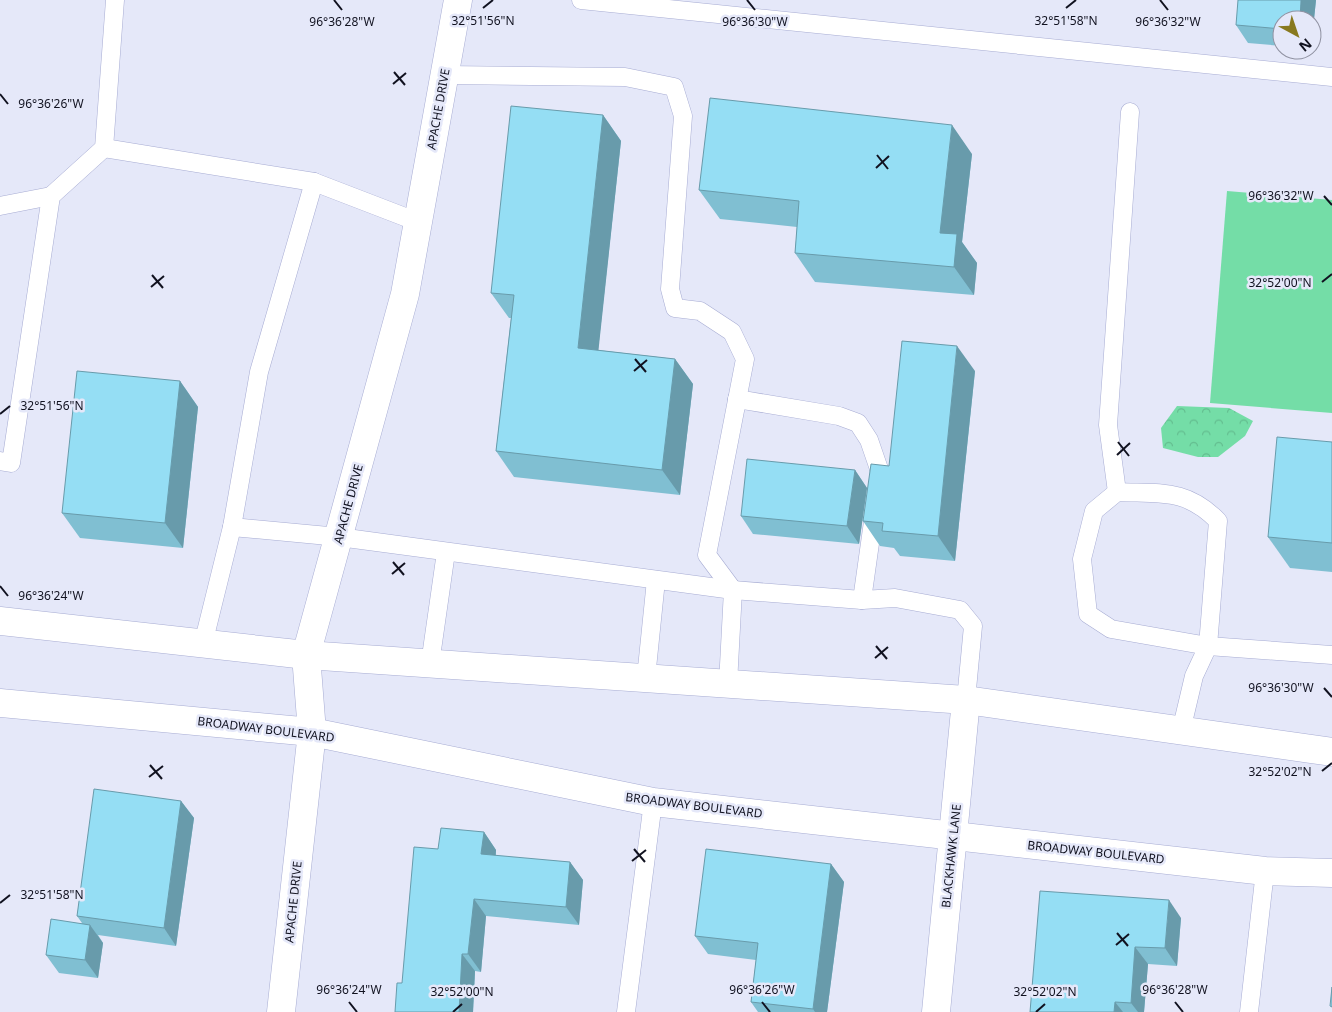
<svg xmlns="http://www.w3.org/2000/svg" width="1332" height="1012" viewBox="0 0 1332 1012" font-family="'Noto Sans',sans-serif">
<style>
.grass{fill:#74dda7}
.park{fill:url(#park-crowns)}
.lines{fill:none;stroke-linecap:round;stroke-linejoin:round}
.service-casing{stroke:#a7acd3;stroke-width:19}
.minor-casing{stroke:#a7acd3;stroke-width:29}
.primary-casing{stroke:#a7acd3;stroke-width:29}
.service{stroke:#fff;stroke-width:18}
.minor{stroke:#fff;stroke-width:28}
.primary{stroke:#fff;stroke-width:28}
.wall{fill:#80bfd2}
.shaded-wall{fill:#689bab}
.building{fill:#95def4;stroke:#689bab}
.ticks{fill:none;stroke:#111220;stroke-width:2}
.labels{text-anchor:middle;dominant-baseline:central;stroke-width:5;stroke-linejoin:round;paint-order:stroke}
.street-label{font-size:12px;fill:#111220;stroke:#e5e8f9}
.ticks-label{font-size:12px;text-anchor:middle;fill:#111220;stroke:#e5e8f9;stroke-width:5;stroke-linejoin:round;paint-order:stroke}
</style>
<defs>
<pattern id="park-crowns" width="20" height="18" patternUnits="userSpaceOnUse" patternTransform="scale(1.25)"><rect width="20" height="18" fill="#74dda7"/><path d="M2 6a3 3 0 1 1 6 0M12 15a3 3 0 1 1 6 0" fill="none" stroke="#63bd8f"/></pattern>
</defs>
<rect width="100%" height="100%" fill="#e5e8f9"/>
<!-- grass -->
<path class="grass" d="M 1227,191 L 1332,200 L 1332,413 L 1210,403 Z"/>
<!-- park -->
<path class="park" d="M 1177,406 L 1229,408 L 1253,421 L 1245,436 L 1218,457 L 1198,457 L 1163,448 L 1161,428 Z"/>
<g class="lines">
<defs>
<g id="service">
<path d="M 581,0 L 1332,77"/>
<path d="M 444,75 L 625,77 L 674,87 L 683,116 L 670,289 L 675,308 L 700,311 L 732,332 L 745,359 L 707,555 L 733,590 L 728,684"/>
<path d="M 104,148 L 314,182 L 418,222"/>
<path d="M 314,182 L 259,372 L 232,527 L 339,537 L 733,590 L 862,600 L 895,598 L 960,610 L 973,626 L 966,700"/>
<path d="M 0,206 L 51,196"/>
<path d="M 737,399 L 839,416 L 858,423 L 869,440 L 880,472 L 862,600"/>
<path d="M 0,461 L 11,463 L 51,196 L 104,148 L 115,0"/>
<path d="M 1117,492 L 1108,425 L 1130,112"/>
<path d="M 203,644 L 232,527"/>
<path d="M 430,664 L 446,552"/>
<path d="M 646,678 L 656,580"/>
<path d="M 1181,731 L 1194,676 L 1208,646 L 1218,521 C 1186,488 1160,494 1117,492 L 1094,511 L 1082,559 L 1088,614 L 1111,629 L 1208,646 L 1332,655"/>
<path d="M 626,1012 L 653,802"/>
<path d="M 1249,1012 L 1265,871"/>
</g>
<g id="minor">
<path d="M 281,1012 L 312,732 L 306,655 L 405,294 L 458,0"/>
<path d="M 936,1012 L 966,700"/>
</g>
<g id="primary">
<path d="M 0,621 L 306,655 L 966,700 L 1332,752"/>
<path d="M 0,703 L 312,732 L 653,802 L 1265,871 L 1332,873"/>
</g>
</defs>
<!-- service casing -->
<use href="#service" class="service-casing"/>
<!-- minor casing -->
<use href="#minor" class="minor-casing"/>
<!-- primary casing -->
<use href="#primary" class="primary-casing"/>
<!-- service -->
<use href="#service" class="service"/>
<!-- minor -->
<use href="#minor" class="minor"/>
<!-- primary -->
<use href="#primary" class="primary"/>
</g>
<!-- wall -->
<g class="wall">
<path d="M 1316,0 L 1312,38 L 1312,20 L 1282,20 L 1282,46 L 1248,43 L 1236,25 Z"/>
<path d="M 603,115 L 621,141 L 598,350 L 675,359 L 693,384 L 680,495 L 514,477 L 496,451 L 511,318 L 509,318 L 491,293 Z"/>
<path d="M 972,154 L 962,242 L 977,263 L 974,295 L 815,282 L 795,253 L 797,227 L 720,219 L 699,190 Z"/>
<path d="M 975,371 L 955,561 L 900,556 L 894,548 L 880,546 L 863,521 L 889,466 Z"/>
<path d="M 180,381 L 198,407 L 183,548 L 80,538 L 62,513 Z"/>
<path d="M 1332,442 L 1332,572 L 1290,568 L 1268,537 Z"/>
<path d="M 855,470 L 867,488 L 859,544 L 753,534 L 741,516 Z"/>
<path d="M 181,801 L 194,818 L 176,946 L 98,935 L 103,943 L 98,978 L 59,973 L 46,955 L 82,923 L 77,916 Z"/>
<path d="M 484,832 L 496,850 L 496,856 L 570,862 L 583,880 L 579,925 L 486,916 L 481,972 L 475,971 L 473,1012 L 395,1012 L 402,983 Z"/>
<path d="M 831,864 L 844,882 L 827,1012 L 758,1012 L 751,1002 L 756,960 L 708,954 L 695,936 Z"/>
<path d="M 1181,918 L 1177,966 L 1148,964 L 1144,1012 L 1030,1012 Z"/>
</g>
<!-- shaded-wall -->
<g class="shaded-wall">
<path d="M 1301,0 L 1316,0 L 1312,38 L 1312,20 L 1300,20 Z"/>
<path d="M 603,115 L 621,141 L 596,373 L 578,348 Z"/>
<path d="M 952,125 L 972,154 L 962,242 L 977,263 L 974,295 L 954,267 L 940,233 Z"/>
<path d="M 957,346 L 975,371 L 955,561 L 938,536 Z"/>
<path d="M 675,359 L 693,384 L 680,495 L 662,470 Z"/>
<path d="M 180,381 L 198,407 L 183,548 L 165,523 Z"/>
<path d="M 855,470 L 867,488 L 859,544 L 847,526 Z"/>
<path d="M 181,801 L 194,818 L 176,946 L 164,928 Z"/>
<path d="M 484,832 L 496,850 L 494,872 L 481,854 Z"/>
<path d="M 570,862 L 583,880 L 579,925 L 566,907 Z"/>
<path d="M 831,864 L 844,882 L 827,1012 L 815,1012 L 813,1009 Z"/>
<path d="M 474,899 L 486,916 L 481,972 L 468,954 Z"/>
<path d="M 1169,900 L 1181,918 L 1177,966 L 1165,948 Z"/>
<path d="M 90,925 L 103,943 L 98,978 L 85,960 Z"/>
<path d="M 1135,947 L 1148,964 L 1144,1012 L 1138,1012 L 1131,1003 Z"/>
<path d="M 462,954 L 475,971 L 473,1012 L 459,1012 Z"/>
<path d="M 1115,1002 L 1123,1012 L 1114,1012 Z"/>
</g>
<!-- building -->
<g class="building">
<path d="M 1238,0 L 1301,0 L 1300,20 L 1282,20 L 1282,29 L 1236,25 Z"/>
<path d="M 710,98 L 952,125 L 940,233 L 957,234 L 954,267 L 795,253 L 799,201 L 699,190 Z"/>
<path d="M 511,106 L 603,115 L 578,348 L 675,359 L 662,470 L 496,451 L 514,295 L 491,293 Z"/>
<path d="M 902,341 L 957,346 L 938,536 L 882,531 L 883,523 L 863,521 L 871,464 L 889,466 Z"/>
<path d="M 77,371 L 180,381 L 165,523 L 62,513 Z"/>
<path d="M 1277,437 L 1332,442 L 1332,543 L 1268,537 Z"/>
<path d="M 747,459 L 855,470 L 847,526 L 741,516 Z"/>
<path d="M 94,789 L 181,801 L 164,928 L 77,916 Z"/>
<path d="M 441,828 L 484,832 L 481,854 L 570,862 L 566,907 L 474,899 L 468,954 L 462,954 L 459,1012 L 395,1012 L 397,983 L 402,983 L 414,847 L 438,849 Z"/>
<path d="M 706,849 L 831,864 L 813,1009 L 751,1002 L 758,943 L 695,936 Z"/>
<path d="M 1040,891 L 1169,900 L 1165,948 L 1135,947 L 1131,1003 L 1115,1002 L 1114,1012 L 1030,1012 Z"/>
<path d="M 51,919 L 90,925 L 85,960 L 46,955 Z"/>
<path d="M 1332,987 L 1332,1007 L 1330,1006 Z"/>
</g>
<!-- ticks -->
<path class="ticks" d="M 334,0 L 342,10M 747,0 L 755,10M 1160,0 L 1168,10M 483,8 L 493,0M 1066,8 L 1076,0M 394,72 L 405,85M 393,84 L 406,73M 0,94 L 8,104M 877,155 L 888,169M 876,168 L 889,156M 1324,196 L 1332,205M 152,275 L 163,288M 1322,282 L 1332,274M 151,287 L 164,276M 635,359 L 646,372M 634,371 L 647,360M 0,414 L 10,406M 1118,442 L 1129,456M 1117,455 L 1130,443M 393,562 L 404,575M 392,574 L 405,563M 0,586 L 8,596M 876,646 L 887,659M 875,658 L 888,647M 1324,688 L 1332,697M 150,765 L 162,779M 1322,771 L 1332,763M 149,777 L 163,766M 634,849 L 645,862M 632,861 L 646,850M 0,903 L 10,895M 1117,933 L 1128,946M 1116,945 L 1129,934M 349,1002 L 357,1012M 762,1002 L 770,1012M 1175,1002 L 1183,1012M 453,1012 L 462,1004M 1036,1012 L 1045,1004"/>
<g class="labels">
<!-- street labels -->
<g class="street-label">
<text transform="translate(438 109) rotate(-80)">APACHE DRIVE</text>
<text transform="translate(348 504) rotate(-75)">APACHE DRIVE</text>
<text transform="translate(266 729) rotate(7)">BROADWAY BOULEVARD</text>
<text transform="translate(694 805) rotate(7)">BROADWAY BOULEVARD</text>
<text transform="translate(1096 852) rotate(6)">BROADWAY BOULEVARD</text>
<text transform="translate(951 856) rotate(-84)">BLACKHAWK LANE</text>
<text transform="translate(293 902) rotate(-84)">APACHE DRIVE</text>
</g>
</g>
<g class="ticks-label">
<text x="483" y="25">32°51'56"N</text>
<text x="1066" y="25">32°51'58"N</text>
<text x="1168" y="26">96°36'32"W</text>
<text x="342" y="26">96°36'28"W</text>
<text x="755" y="26">96°36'30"W</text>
<text x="51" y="108">96°36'26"W</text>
<text x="1281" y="200">96°36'32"W</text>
<text x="1280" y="287">32°52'00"N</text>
<text x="52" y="410">32°51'56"N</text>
<text x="51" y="600">96°36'24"W</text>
<text x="1281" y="692">96°36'30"W</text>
<text x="1280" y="776">32°52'02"N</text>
<text x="52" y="899">32°51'58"N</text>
<text x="349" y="994">96°36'24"W</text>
<text x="762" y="994">96°36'26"W</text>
<text x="1175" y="994">96°36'28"W</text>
<text x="462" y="996">32°52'00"N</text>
<text x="1045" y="996">32°52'02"N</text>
</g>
<!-- north arrow -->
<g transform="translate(1297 35) rotate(140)"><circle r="24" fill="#e5e8f9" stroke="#9092a2"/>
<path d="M0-4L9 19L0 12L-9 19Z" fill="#88791e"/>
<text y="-8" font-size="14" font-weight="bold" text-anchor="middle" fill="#111220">N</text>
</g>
</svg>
